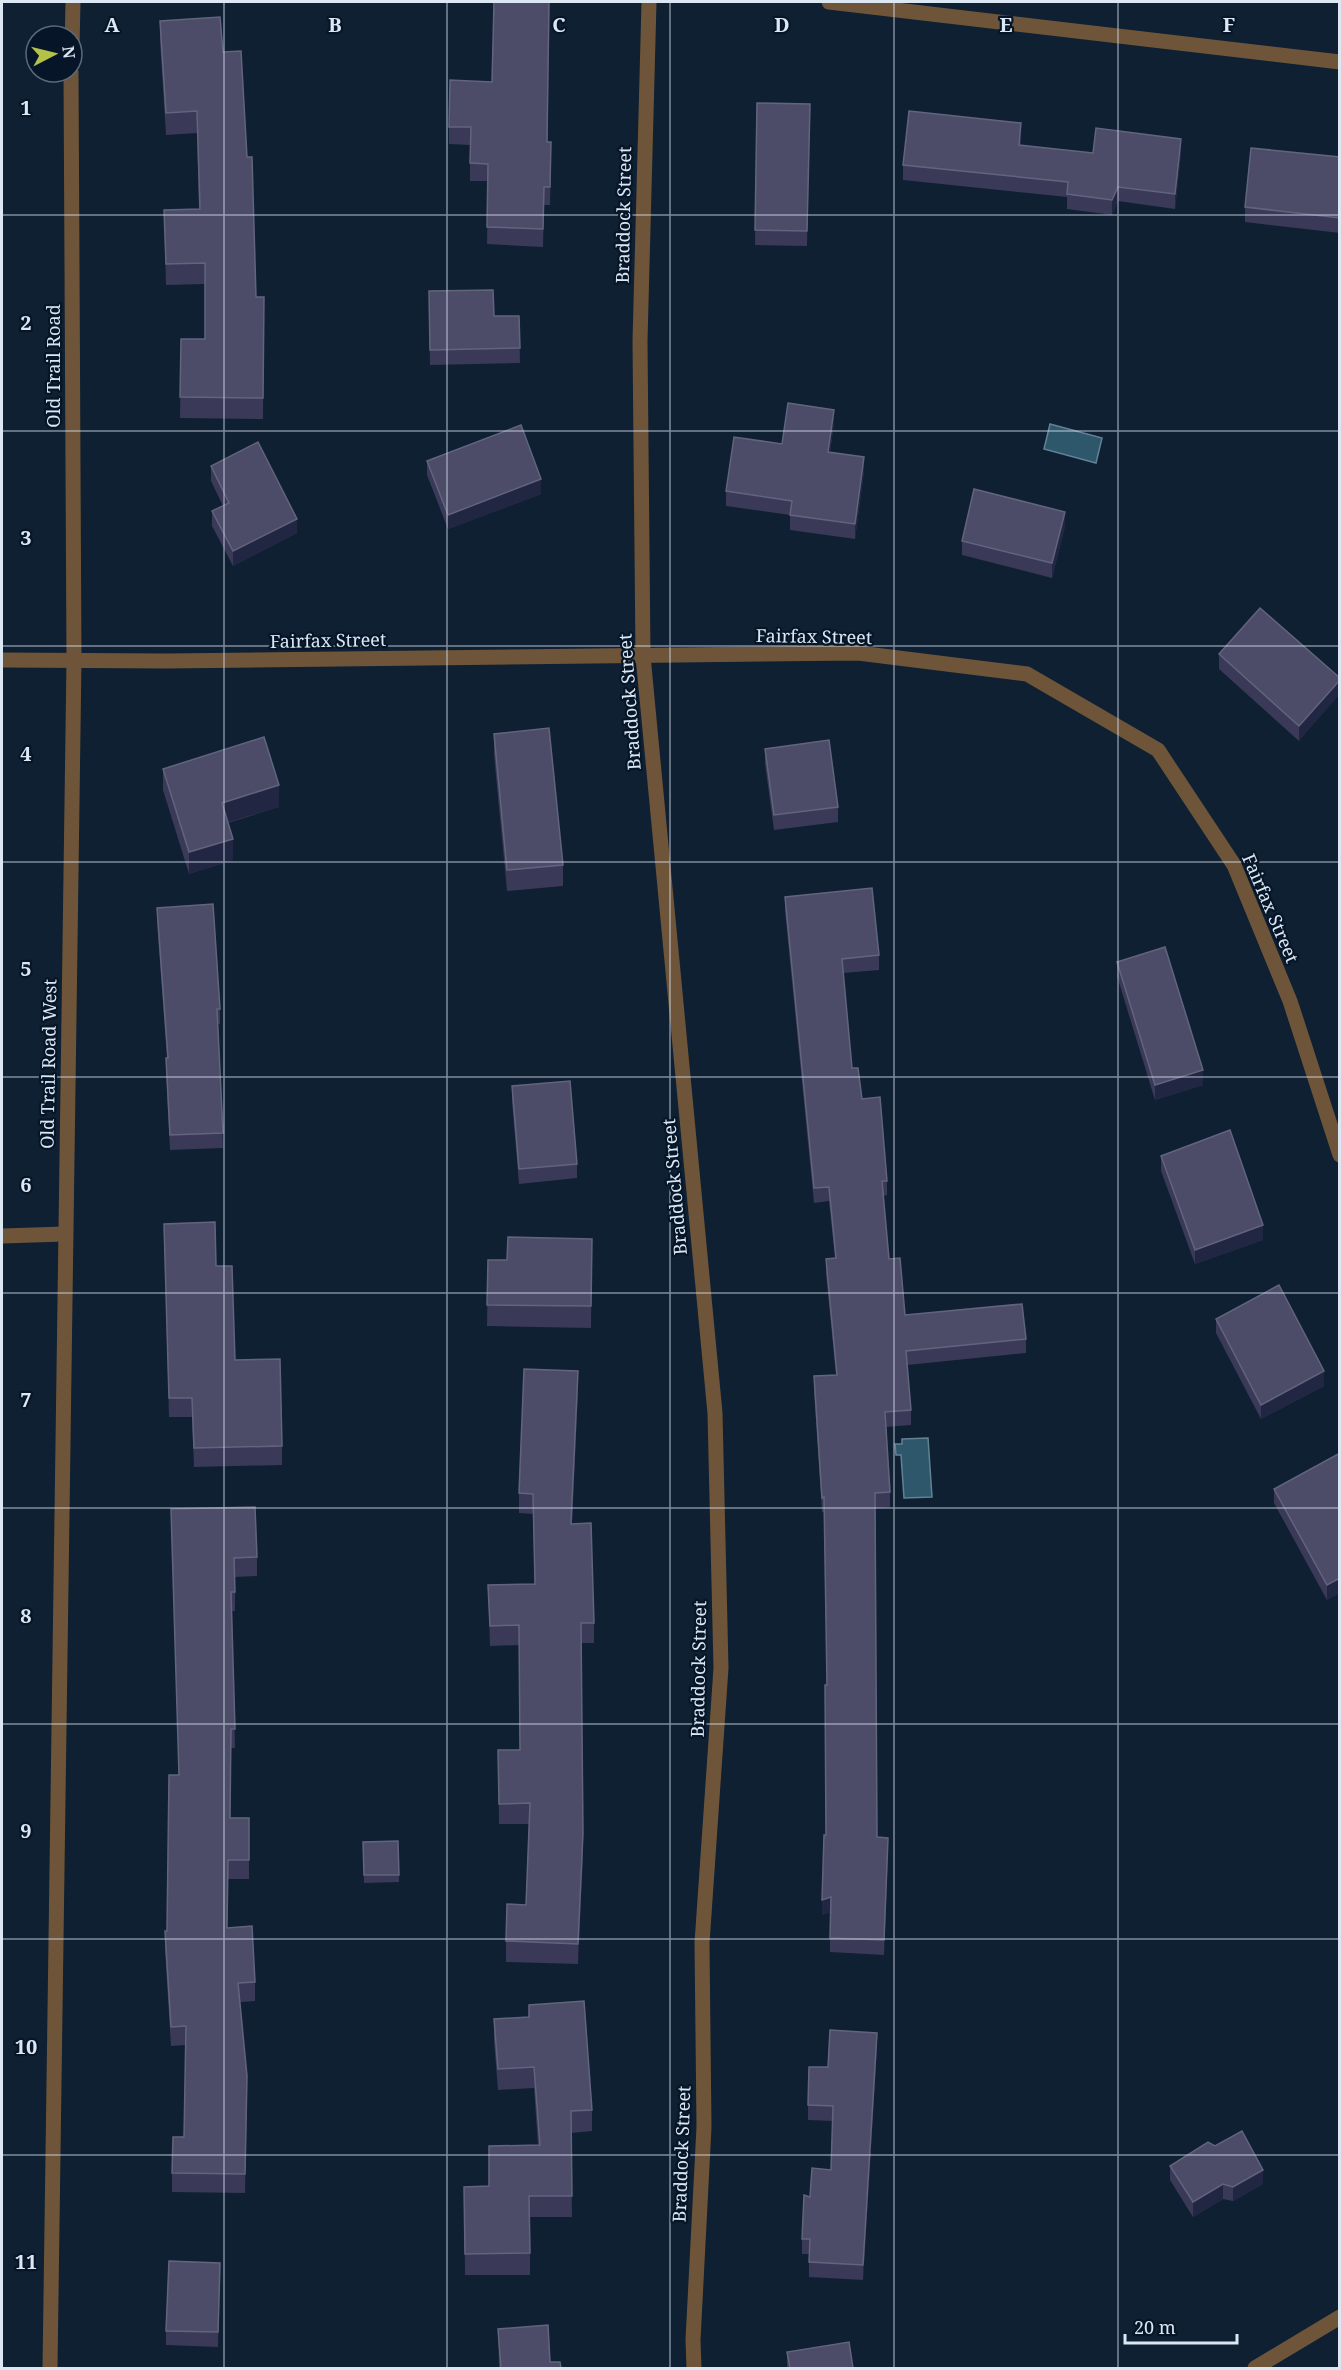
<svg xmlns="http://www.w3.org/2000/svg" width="1341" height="2370" viewBox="0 0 1341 2370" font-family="'Noto Serif',serif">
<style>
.water{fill:#2e576b;stroke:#628294;stroke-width:1.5}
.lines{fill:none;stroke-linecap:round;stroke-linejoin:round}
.minor{stroke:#6e5539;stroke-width:15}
.wall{fill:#3a3958}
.shaded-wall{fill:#212742}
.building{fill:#4c4c69;stroke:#62647e;stroke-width:1.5}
.grid{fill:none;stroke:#dce7f4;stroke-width:1.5;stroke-opacity:0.55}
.labels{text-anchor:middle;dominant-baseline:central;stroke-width:4.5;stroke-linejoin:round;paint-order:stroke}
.street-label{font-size:18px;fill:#dce7f4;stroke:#061628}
.grid-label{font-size:20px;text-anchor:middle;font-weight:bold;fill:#dce7f4;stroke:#061628;stroke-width:4.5;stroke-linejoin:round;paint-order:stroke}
</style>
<rect width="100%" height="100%" fill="#0e2032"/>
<!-- water -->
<g class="water">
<path d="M 1050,424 L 1102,438 L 1096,463 L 1044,449 Z"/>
<path d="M 928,1438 L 932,1497 L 904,1498 L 901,1455 L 896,1455 L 895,1444 L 902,1444 L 902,1439 Z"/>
</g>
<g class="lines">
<!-- minor -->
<g class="minor">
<path d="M 649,2 L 640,341 L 643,656 L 715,1413 L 721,1668 L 702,1943 L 704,2127 L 693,2340 L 694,2368"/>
<path d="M 829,2 L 1340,62"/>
<path d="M 72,48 L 73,2"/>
<path d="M 2,660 L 167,661 L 858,653 L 1027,674 L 1158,750 L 1234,865 L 1290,1001 L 1340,1155"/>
<path d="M 2,1236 L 65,1234"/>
<path d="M 50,2368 L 74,660 L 71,72"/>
<path d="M 1255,2368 L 1340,2317"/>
</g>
</g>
<!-- wall -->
<g class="wall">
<path d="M 398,2 L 549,2 L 547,142 L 551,160 L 550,205 L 544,205 L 543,247 L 487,244 L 488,181 L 470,181 L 470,145 L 449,144 L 449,127 L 492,82 L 494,3 L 398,3 Z"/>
<path d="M 160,21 L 223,52 L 256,297 L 264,297 L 263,419 L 180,418 L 181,339 L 205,339 L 205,284 L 166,285 L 164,210 L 199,209 L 197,133 L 166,135 L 160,42 Z"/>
<path d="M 757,103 L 810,104 L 807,246 L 755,245 Z"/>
<path d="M 1021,138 L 1021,145 L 1093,153 L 1181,153 L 1175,209 L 1118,201 L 1112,215 L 1067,209 L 1067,197 L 903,180 L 903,165 Z"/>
<path d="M 1340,157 L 1340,233 L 1245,222 L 1245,207 Z"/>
<path d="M 429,306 L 494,316 L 519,316 L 520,363 L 430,365 Z"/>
<path d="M 834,424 L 830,452 L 864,472 L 855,539 L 790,530 L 790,515 L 726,506 L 726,491 L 782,444 Z"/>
<path d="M 427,461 L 541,494 L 448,529 L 427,475 Z"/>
<path d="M 211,466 L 297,533 L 233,566 L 212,526 L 212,511 L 223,506 L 211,481 Z"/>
<path d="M 1065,526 L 1052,578 L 962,555 L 962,541 Z"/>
<path d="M 1219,654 L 1340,678 L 1299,741 L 1219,669 Z"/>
<path d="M 494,734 L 563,865 L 563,886 L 507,891 L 494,755 Z"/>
<path d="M 765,749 L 838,807 L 838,822 L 774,830 L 765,764 Z"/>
<path d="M 163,769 L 279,807 L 228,823 L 233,860 L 189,874 L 163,790 Z"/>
<path d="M 785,897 L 879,955 L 879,970 L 843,973 L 852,1068 L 887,1181 L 887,1195 L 883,1196 L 889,1259 L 905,1315 L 1026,1339 L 1026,1353 L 907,1365 L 911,1410 L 911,1425 L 886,1427 L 890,1492 L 890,1507 L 875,1508 L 877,1837 L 888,1853 L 884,1955 L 830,1952 L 830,1912 L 822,1915 L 826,1835 L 827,1685 L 824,1512 L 822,1512 L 814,1391 L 814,1376 L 836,1375 L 826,1274 L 826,1259 L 835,1258 L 829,1201 L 814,1203 L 785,911 Z"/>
<path d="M 157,908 L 220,1009 L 220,1024 L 218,1024 L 223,1148 L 170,1150 L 166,1072 L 166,1058 L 167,1058 L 157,923 Z"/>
<path d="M 1117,962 L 1203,1085 L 1155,1100 L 1117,976 Z"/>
<path d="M 512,1086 L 577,1164 L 577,1178 L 519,1184 L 512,1101 Z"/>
<path d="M 1161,1156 L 1263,1240 L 1195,1264 L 1161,1171 Z"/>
<path d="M 164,1224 L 216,1266 L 235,1360 L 282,1446 L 282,1465 L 194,1467 L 192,1417 L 169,1417 Z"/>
<path d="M 592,1239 L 591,1328 L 487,1326 L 488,1260 L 507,1260 Z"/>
<path d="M 1216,1319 L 1324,1386 L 1261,1419 L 1216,1333 Z"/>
<path d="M 578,1392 L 572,1524 L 594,1623 L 594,1643 L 581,1643 L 583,1853 L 578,1964 L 506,1962 L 506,1941 L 526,1905 L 529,1824 L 499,1824 L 498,1750 L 520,1750 L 519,1645 L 490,1646 L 488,1585 L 535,1584 L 533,1514 L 519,1513 L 519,1493 Z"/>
<path d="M 1340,1453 L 1340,1593 L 1327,1600 L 1274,1503 L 1274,1489 Z"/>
<path d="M 171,1509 L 257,1557 L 257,1576 L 235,1577 L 235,1611 L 232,1611 L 235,1748 L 231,1748 L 230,1818 L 249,1818 L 249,1879 L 228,1879 L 227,1928 L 255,1982 L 255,2001 L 240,2002 L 247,2095 L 245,2193 L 172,2192 L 172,2173 L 184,2137 L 186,2045 L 171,2046 L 165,1950 L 165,1931 L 167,1931 L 179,1775 Z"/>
<path d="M 398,1841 L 399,1882 L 364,1883 L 363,1842 Z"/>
<path d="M 529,2005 L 592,2110 L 592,2131 L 571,2133 L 572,2217 L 530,2217 L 530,2275 L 465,2275 L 464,2187 L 489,2186 L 538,2145 L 534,2088 L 498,2090 L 494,2041 L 494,2019 L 529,2017 Z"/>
<path d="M 877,2048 L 863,2280 L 809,2277 L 809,2254 L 802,2254 L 802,2239 L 810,2197 L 831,2170 L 833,2121 L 808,2120 L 808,2105 L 828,2067 Z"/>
<path d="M 1170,2166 L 1263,2184 L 1233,2201 L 1223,2199 L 1193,2217 L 1170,2180 Z"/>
<path d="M 220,2277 L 218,2347 L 166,2345 L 166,2331 Z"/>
<path d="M 498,2329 L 550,2362 L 561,2368 L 499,2368 Z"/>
<path d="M 787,2352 L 853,2368 L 787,2368 Z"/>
</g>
<!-- shaded-wall -->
<g class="shaded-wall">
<path d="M 1021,123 L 1021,138 L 1019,160 L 1019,145 Z"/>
<path d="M 1181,139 L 1181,153 L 1175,209 L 1175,194 Z"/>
<path d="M 1118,187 L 1118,201 L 1112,215 L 1112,200 Z"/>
<path d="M 834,410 L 834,424 L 828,467 L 828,452 Z"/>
<path d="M 864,457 L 864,472 L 855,539 L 855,524 Z"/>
<path d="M 541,479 L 541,494 L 448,529 L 448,515 Z"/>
<path d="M 1065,512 L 1065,526 L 1052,578 L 1052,563 Z"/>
<path d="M 297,519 L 297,533 L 233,566 L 233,551 Z"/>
<path d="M 1340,680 L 1340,694 L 1299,741 L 1299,726 Z"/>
<path d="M 279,785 L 279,807 L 222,824 L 222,803 Z"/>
<path d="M 233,839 L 233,860 L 189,874 L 189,852 Z"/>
<path d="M 1203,1070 L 1203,1085 L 1155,1100 L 1155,1085 Z"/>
<path d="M 1263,1225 L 1263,1240 L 1195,1264 L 1195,1250 Z"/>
<path d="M 578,1371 L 578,1392 L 571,1544 L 571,1524 Z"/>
<path d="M 1324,1371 L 1324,1386 L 1261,1419 L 1261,1405 Z"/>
<path d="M 1340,1578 L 1340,1593 L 1327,1600 L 1327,1585 Z"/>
<path d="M 583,1833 L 583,1853 L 578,1964 L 578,1944 Z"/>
<path d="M 888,1838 L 888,1853 L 884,1955 L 884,1940 Z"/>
<path d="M 831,1897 L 831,1912 L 822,1915 L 822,1900 Z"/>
<path d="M 877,2033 L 877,2048 L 863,2280 L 863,2265 Z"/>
<path d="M 1263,2170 L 1263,2184 L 1233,2201 L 1233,2187 Z"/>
<path d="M 1223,2184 L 1223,2199 L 1193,2217 L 1193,2202 Z"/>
</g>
<!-- building -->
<g class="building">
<path d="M 494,2 L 549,2 L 547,142 L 551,142 L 550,187 L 544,187 L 543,229 L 487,227 L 488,164 L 470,163 L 471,127 L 449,127 L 450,80 L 492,82 Z"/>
<path d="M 220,17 L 223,52 L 241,51 L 247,157 L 252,157 L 256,297 L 264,297 L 263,398 L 180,397 L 181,339 L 205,339 L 205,263 L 166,264 L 164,210 L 200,209 L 197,111 L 166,113 L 160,21 Z"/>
<path d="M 757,103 L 810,104 L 807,231 L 755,230 Z"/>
<path d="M 909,111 L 1021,123 L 1019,145 L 1093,153 L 1096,128 L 1181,139 L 1175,194 L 1118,187 L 1112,200 L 1067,194 L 1068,182 L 903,165 Z"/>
<path d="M 1251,148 L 1340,157 L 1340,218 L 1245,207 Z"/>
<path d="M 493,290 L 494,316 L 519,316 L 520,348 L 430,350 L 429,291 Z"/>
<path d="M 788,403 L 834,410 L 828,452 L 864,457 L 855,524 L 790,515 L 792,501 L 726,491 L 734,437 L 782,444 Z"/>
<path d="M 521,425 L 541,479 L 448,515 L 427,461 Z"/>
<path d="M 258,442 L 297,519 L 233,551 L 212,511 L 229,503 L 211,466 Z"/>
<path d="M 974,489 L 1065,512 L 1052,563 L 962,541 Z"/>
<path d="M 1260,608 L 1340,678 L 1340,680 L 1299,726 L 1219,654 Z"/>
<path d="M 549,728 L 563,865 L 507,870 L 494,734 Z"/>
<path d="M 264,737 L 279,785 L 222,803 L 233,839 L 189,852 L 163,769 Z"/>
<path d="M 829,740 L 838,807 L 774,815 L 765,749 Z"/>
<path d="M 872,888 L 879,955 L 842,959 L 852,1068 L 858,1068 L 862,1099 L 880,1097 L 887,1181 L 882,1181 L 889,1259 L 900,1258 L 905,1315 L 1022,1304 L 1026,1339 L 906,1351 L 911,1410 L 885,1412 L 890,1492 L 875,1493 L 877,1837 L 888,1838 L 884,1940 L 830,1938 L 831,1897 L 822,1900 L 824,1835 L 826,1835 L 825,1685 L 827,1685 L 824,1497 L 822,1498 L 814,1376 L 837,1375 L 826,1259 L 836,1258 L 829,1187 L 814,1188 L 785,897 Z"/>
<path d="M 213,904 L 220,1009 L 217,1009 L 223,1133 L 170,1135 L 166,1058 L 168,1058 L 157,908 Z"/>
<path d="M 1165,947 L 1203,1070 L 1155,1085 L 1117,962 Z"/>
<path d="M 570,1081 L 577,1164 L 519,1169 L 512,1086 Z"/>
<path d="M 1230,1130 L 1263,1225 L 1195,1250 L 1161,1156 Z"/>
<path d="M 215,1222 L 216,1266 L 232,1266 L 235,1360 L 280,1359 L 282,1446 L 194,1448 L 192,1398 L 169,1398 L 164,1224 Z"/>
<path d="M 508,1237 L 592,1239 L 591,1306 L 487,1305 L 488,1260 L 507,1260 Z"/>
<path d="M 1279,1285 L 1324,1371 L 1261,1405 L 1216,1319 Z"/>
<path d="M 524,1369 L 578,1371 L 571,1524 L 591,1523 L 594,1623 L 581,1623 L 583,1833 L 578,1944 L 506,1941 L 507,1904 L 526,1905 L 530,1803 L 499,1804 L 498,1750 L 520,1750 L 519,1625 L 490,1626 L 488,1585 L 535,1584 L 533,1494 L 519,1493 Z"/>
<path d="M 1340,1453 L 1340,1578 L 1327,1585 L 1274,1489 Z"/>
<path d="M 255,1507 L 257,1557 L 234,1558 L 235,1592 L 231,1592 L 235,1729 L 231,1729 L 230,1818 L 249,1818 L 249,1860 L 228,1860 L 227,1928 L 252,1926 L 255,1982 L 238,1983 L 247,2076 L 245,2174 L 172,2173 L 173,2137 L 184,2137 L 186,2026 L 171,2027 L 165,1931 L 167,1931 L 169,1775 L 179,1775 L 171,1509 Z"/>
<path d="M 398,1841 L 399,1875 L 364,1875 L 363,1842 Z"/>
<path d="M 584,2001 L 592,2110 L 571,2111 L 572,2196 L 529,2196 L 530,2253 L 465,2254 L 464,2187 L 489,2186 L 489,2146 L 540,2145 L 534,2067 L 498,2069 L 494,2019 L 529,2017 L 529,2005 Z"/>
<path d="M 830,2030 L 877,2033 L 863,2265 L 809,2262 L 810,2239 L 802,2239 L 804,2195 L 810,2197 L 812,2168 L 831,2170 L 833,2106 L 808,2105 L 809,2067 L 828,2067 Z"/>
<path d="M 1242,2131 L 1263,2170 L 1233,2187 L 1223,2184 L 1193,2202 L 1170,2166 L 1208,2142 L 1215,2146 Z"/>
<path d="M 169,2261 L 220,2263 L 218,2332 L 166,2331 Z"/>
<path d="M 548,2325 L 550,2362 L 560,2362 L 561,2368 L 501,2368 L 498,2329 Z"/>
<path d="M 849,2342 L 853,2368 L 790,2368 L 787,2352 Z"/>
</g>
<!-- grid -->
<path class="grid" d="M 224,2 L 224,2368M 447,2 L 447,2368M 670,2 L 670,2368M 894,2 L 894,2368M 1118,2 L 1118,2368M 2,215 L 1340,215M 2,431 L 1340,431M 2,646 L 1340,646M 2,862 L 1340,862M 2,1077 L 1340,1077M 2,1293 L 1340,1293M 2,1508 L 1340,1508M 2,1724 L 1340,1724M 2,1939 L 1340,1939M 2,2155 L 1340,2155"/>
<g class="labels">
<!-- street labels -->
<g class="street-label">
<text transform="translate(623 215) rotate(-89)">Braddock Street</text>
<text transform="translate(53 366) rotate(-90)">Old Trail Road</text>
<text transform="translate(814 636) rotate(1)">Fairfax Street</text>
<text transform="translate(328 640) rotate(-1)">Fairfax Street</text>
<text transform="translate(629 702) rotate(-94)">Braddock Street</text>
<text transform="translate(1271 908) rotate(67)">Fairfax Street</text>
<text transform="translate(48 1064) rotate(-89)">Old Trail Road West</text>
<text transform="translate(674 1187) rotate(-95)">Braddock Street</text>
<text transform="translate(698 1669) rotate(-89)">Braddock Street</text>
<text transform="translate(681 2154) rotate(-88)">Braddock Street</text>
</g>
</g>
<g class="grid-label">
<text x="112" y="32">A</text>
<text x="335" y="32">B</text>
<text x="559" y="32">C</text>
<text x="782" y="32">D</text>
<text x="1006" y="32">E</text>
<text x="1229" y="32">F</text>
<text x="26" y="115">1</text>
<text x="26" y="330">2</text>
<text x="26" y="545">3</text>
<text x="26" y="761">4</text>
<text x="26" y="976">5</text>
<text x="26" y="1192">6</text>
<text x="26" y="1407">7</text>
<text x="26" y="1623">8</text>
<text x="26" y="1838">9</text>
<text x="26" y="2054">10</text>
<text x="26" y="2269">11</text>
</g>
<!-- border -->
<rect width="1341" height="2370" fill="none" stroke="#dce7f4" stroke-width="6"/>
<!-- north arrow -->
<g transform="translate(54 54) rotate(83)"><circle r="28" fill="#061628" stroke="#5c6a7a" stroke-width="1.5"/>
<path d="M0-4.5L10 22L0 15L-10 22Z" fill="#b4c24a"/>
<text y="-9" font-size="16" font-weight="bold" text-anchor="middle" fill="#dce7f4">N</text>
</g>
<!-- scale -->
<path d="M1125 2334v9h112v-9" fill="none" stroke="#dce7f4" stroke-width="3"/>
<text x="1134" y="2334" font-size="18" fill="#dce7f4" stroke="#061628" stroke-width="4.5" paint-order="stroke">20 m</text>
</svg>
